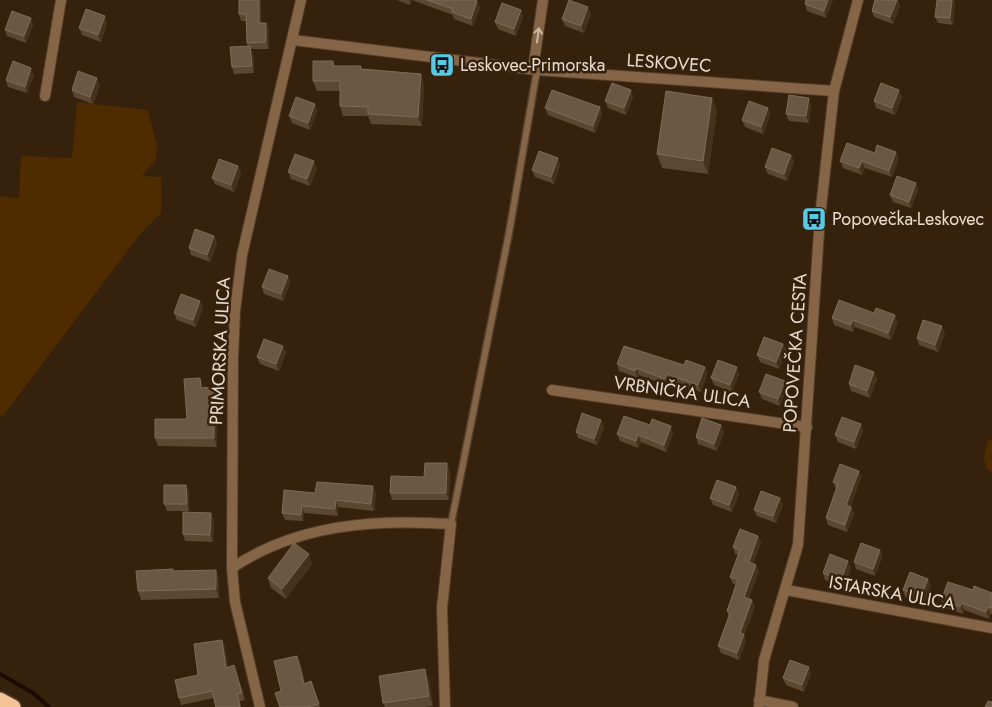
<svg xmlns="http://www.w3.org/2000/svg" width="992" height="707" viewBox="0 0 992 707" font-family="Jost,sans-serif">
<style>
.green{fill:#4f2c00}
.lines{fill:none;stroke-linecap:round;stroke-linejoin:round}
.stream{stroke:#1d0b00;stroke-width:4}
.service-casing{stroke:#523f2b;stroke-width:9}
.minor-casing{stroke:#523f2b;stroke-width:12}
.motorway-casing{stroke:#523f2b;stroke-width:18}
.service{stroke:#856546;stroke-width:6}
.minor{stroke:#856546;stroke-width:10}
.motorway{stroke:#f4c496;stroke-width:15}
.wall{fill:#5c4733}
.shaded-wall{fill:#46311c}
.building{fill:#6b5743;stroke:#7e6c59}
.oneway{stroke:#cab8a5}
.labels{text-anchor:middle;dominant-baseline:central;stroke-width:5;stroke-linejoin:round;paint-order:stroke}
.street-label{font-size:18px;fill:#e8dbce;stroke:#35210c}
.poi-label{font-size:18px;fill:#e8dbce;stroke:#35210c;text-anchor:start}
</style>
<rect width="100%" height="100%" fill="#35210c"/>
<!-- green -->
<g class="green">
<path d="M 77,102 L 148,110 L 157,146 L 156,160 L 142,176 L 161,177 L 161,213 L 141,233 L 3,416 L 0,415 L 0,196 L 19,198 L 21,156 L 72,158 Z"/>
<path d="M 988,439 L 992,440 L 992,472 L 987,469 L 984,458 Z"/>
</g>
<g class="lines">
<!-- stream -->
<path class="stream" d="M 0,674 L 33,693 L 49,707"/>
<defs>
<path id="service" d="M 451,524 L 509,233 L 537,70"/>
<g id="minor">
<path d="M 293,40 L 537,70 L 834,91"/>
<path d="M 533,69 L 543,0"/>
<path d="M 45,96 L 61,0"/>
<path d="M 552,390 L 807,427"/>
<path d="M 232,568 C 297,524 375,519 451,524 L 442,608 L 445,707"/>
<path d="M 786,590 L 992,628"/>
<path d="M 759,700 L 793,707"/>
<path d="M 260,707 L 235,602 L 232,568 L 233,358 L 235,311 L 242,255 L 301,0"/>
<path d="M 759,707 L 764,660 L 798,545 L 820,217 L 834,91 L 858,0"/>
</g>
<path id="motorway" d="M 0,700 L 13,707"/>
</defs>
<!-- service casing -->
<use href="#service" class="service-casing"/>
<!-- minor casing -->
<use href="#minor" class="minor-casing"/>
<!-- motorway casing -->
<use href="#motorway" class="motorway-casing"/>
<!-- service -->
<use href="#service" class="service"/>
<!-- minor -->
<use href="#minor" class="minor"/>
<!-- motorway -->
<use href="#motorway" class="motorway"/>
</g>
<!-- wall -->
<g class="wall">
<path d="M 397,0 L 475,0 L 477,1 L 480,8 L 473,26 L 454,19 L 453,15 L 412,0 L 410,5 Z"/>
<path d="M 833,0 L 826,18 L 807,11 L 805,4 Z"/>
<path d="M 875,0 L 898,0 L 900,6 L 893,24 L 874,17 L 872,11 Z"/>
<path d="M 261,1 L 261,23 L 266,23 L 269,29 L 269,49 L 251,49 L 253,53 L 254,73 L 234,74 L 232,67 L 248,46 L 247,43 L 246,21 L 241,21 L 239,14 Z"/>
<path d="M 955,2 L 953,25 L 938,23 L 935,17 Z"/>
<path d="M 521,10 L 523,17 L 516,36 L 498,29 L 495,22 Z"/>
<path d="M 591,14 L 584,33 L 565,26 L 562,19 Z"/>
<path d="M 31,18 L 33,25 L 26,43 L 7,36 L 5,30 Z"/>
<path d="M 107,23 L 101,42 L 82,35 L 79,28 Z"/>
<path d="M 333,61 L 335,66 L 421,74 L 424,84 L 422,126 L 371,124 L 368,116 L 343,116 L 340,106 L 340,91 L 317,91 L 313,81 Z"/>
<path d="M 34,75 L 27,93 L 8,87 L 6,80 Z"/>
<path d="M 100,85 L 93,104 L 74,97 L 72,90 Z"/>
<path d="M 631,90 L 633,97 L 626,115 L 608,108 L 605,101 Z"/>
<path d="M 902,97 L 895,115 L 876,108 L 874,101 Z"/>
<path d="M 712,98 L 717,111 L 708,174 L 662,168 L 657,154 Z"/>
<path d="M 315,104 L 317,111 L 310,130 L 292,123 L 289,116 Z"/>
<path d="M 811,105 L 809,123 L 789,121 L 786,114 Z"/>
<path d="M 600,107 L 602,114 L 595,133 L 548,115 L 545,108 Z"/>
<path d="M 768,108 L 770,115 L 763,134 L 745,127 L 742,120 Z"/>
<path d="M 875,153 L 899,159 L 892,177 L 865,168 L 862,175 L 843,168 L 840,161 Z"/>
<path d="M 791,155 L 794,162 L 787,181 L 768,174 L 765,167 Z"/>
<path d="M 560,165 L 554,184 L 535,177 L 532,170 Z"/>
<path d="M 238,166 L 241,173 L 234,192 L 215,184 L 212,178 Z"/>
<path d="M 317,168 L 310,186 L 291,179 L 288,172 Z"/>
<path d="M 916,183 L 918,190 L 911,208 L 893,202 L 890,195 Z"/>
<path d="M 214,236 L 217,243 L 210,262 L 191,255 L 189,248 Z"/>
<path d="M 288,276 L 290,283 L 283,301 L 264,294 L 262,287 Z"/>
<path d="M 200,301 L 203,308 L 196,327 L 177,320 L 174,313 Z"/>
<path d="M 832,318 L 898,322 L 891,340 L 855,327 L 853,332 L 834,325 Z"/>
<path d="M 945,333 L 938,352 L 919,345 L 917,338 Z"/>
<path d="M 783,344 L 786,350 L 779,369 L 760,362 L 757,355 Z"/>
<path d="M 283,346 L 286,353 L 279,371 L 260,364 L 257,357 Z"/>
<path d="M 617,364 L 684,365 L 705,367 L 707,374 L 701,392 L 670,381 L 668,386 L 639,375 L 638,378 L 619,371 Z"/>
<path d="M 874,372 L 877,379 L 870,398 L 851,391 L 849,384 Z"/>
<path d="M 739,374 L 732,392 L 714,385 L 711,378 Z"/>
<path d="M 785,381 L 787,387 L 780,406 L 762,399 L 759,392 Z"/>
<path d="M 214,387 L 217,396 L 217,447 L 158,446 L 155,438 L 187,419 L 203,388 Z"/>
<path d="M 861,424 L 863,431 L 856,449 L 838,442 L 835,435 Z"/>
<path d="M 650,425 L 673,433 L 666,452 L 641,442 L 638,448 L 620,441 L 617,434 Z"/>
<path d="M 721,425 L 724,432 L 717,451 L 698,444 L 696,437 Z"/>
<path d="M 604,427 L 597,445 L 578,438 L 576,432 Z"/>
<path d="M 450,470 L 449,500 L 392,500 L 390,493 L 424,477 Z"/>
<path d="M 859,471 L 861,477 L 851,506 L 854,514 L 847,532 L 828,525 L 826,518 L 836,489 L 833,482 Z"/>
<path d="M 186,485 L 189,492 L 189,511 L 167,511 L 164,504 Z"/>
<path d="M 736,487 L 739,494 L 732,512 L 713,505 L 710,498 Z"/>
<path d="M 315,493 L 376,493 L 374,511 L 338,507 L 338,516 L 304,513 L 303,521 L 285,520 L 282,513 Z"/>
<path d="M 780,498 L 783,505 L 776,523 L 757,516 L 754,510 Z"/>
<path d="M 214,520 L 213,542 L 185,541 L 183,534 Z"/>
<path d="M 758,536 L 761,543 L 753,564 L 759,572 L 749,598 L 752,600 L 755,607 L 744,635 L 746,641 L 739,660 L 721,653 L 718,646 L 729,617 L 727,611 L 736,585 L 733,584 L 730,577 L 738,555 L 735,554 L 733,547 Z"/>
<path d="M 880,550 L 882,557 L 875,576 L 856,569 L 854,562 Z"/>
<path d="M 312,564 L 286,599 L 271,588 L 268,578 Z"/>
<path d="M 851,568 L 844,587 L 825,580 L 823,573 Z"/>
<path d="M 173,569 L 174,571 L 219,579 L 219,598 L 141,600 L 138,591 Z"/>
<path d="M 928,579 L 931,585 L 924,604 L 905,597 L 903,590 Z"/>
<path d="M 973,590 L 992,593 L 992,614 L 990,614 L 989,619 L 964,610 L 963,614 L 944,607 L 941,600 Z"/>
<path d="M 222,640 L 225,647 L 228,667 L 236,672 L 245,700 L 240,701 L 241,707 L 216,707 L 214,698 L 181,705 L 179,698 L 198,675 Z"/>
<path d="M 301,665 L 305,683 L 311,681 L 320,707 L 280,707 L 281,691 Z"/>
<path d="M 811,674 L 804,692 L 786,685 L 783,678 Z"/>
<path d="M 429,680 L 433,706 L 425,707 L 385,707 L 383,703 Z"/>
</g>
<!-- shaded-wall -->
<g class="shaded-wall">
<path d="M 259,0 L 261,0 L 261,1 L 262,30 L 259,23 Z"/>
<path d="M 409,0 L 412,0 L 410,5 Z"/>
<path d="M 828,0 L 833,0 L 826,18 L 824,11 Z"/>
<path d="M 897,0 L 898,0 L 900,6 L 893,24 L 890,17 Z"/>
<path d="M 952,0 L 955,0 L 955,2 L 953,25 L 950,18 Z"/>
<path d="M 477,1 L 480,8 L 473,26 L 471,19 Z"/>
<path d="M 588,7 L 591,14 L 584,33 L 581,26 Z"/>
<path d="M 521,10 L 523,17 L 516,36 L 514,29 Z"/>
<path d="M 105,16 L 107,23 L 101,42 L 98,35 Z"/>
<path d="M 31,18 L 33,25 L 26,43 L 24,36 Z"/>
<path d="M 266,23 L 269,29 L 269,49 L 266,42 Z"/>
<path d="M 250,46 L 253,53 L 254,73 L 252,66 Z"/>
<path d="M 31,68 L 34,75 L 27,93 L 25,87 Z"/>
<path d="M 421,74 L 424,84 L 422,126 L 418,117 Z"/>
<path d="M 97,78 L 100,85 L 93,104 L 90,97 Z"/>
<path d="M 631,90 L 633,97 L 626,115 L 624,108 Z"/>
<path d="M 899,90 L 902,97 L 895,115 L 892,108 Z"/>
<path d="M 712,98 L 717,111 L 708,174 L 703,161 Z"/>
<path d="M 809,98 L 811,105 L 809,123 L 806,116 Z"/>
<path d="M 315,104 L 317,111 L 310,130 L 308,123 Z"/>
<path d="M 600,107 L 602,114 L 595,133 L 593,126 Z"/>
<path d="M 768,108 L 770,115 L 763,134 L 761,127 Z"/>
<path d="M 896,152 L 899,159 L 892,177 L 889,171 Z"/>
<path d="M 791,155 L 794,162 L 787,181 L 784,174 Z"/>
<path d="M 558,158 L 560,165 L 554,184 L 551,177 Z"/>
<path d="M 314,161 L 317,168 L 310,186 L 307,179 Z"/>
<path d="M 862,161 L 865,168 L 862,175 L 859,168 Z"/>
<path d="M 238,166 L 241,173 L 234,192 L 231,185 Z"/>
<path d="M 916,183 L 918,190 L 911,208 L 909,202 Z"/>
<path d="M 214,236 L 217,243 L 210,262 L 207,255 Z"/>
<path d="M 288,276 L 290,283 L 283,301 L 281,294 Z"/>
<path d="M 200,301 L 203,308 L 196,327 L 193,320 Z"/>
<path d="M 895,315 L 898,322 L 891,340 L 888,333 Z"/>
<path d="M 853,320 L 855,327 L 853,332 L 851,325 Z"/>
<path d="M 942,326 L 945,333 L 938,352 L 935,345 Z"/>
<path d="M 783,344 L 786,350 L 779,369 L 776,362 Z"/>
<path d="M 283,346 L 286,353 L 279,371 L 276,364 Z"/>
<path d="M 705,367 L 707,374 L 701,392 L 698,385 Z"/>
<path d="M 737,367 L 739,374 L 732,392 L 730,385 Z"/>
<path d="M 636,368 L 639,375 L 638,378 L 635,371 Z"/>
<path d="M 874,372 L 877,379 L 870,398 L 867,391 Z"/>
<path d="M 667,374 L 670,381 L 668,386 L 665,379 Z"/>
<path d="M 200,378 L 203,387 L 204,397 L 201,388 Z"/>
<path d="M 785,381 L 787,387 L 780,406 L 778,399 Z"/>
<path d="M 214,387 L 217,396 L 217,447 L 214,438 Z"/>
<path d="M 601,420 L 604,427 L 597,445 L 594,439 Z"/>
<path d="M 861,424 L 863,431 L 856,449 L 854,442 Z"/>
<path d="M 721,425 L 724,432 L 717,451 L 714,444 Z"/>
<path d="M 671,426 L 673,433 L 666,452 L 664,445 Z"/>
<path d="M 638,435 L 641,442 L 638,448 L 636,441 Z"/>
<path d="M 447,463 L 450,470 L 449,500 L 446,493 Z"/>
<path d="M 859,471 L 861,477 L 849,512 L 846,505 Z"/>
<path d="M 186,485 L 189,492 L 189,511 L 187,504 Z"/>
<path d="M 373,486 L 376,493 L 374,511 L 371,504 Z"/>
<path d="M 736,487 L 739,494 L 732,512 L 729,505 Z"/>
<path d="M 780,498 L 783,505 L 776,523 L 773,516 Z"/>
<path d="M 336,500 L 338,507 L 338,516 L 335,509 Z"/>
<path d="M 302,506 L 304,513 L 303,521 L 301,515 Z"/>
<path d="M 851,507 L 854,514 L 847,532 L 845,525 Z"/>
<path d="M 211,513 L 214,520 L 213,542 L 210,535 Z"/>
<path d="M 758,536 L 761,543 L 751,569 L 749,562 Z"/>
<path d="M 880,550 L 882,557 L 875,576 L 873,569 Z"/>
<path d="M 309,554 L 312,564 L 286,599 L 282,589 Z"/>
<path d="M 848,561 L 851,568 L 844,587 L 841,580 Z"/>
<path d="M 756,565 L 759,572 L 747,604 L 744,597 Z"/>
<path d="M 216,570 L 219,579 L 219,598 L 216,589 Z"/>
<path d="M 928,579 L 931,585 L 924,604 L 921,597 Z"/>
<path d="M 752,600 L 755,607 L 744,635 L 746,641 L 739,660 L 737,653 L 740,633 Z"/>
<path d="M 962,603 L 964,610 L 963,614 L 960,607 Z"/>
<path d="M 988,607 L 990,614 L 989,619 L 986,612 Z"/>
<path d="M 222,640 L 225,647 L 229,675 L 226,668 Z"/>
<path d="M 297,656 L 301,665 L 307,693 L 304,684 Z"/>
<path d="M 809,667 L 811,674 L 804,692 L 802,685 Z"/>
<path d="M 425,669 L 429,680 L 433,706 L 429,696 Z"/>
</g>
<!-- building -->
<g class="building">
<path d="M 239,0 L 259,0 L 259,23 L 266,23 L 266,42 L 247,43 L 246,14 L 239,14 Z"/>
<path d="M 427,0 L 475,0 L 477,1 L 471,19 L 452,12 L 453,9 Z"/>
<path d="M 569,0 L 588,7 L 581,26 L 562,19 Z"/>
<path d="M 806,0 L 828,0 L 824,11 L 805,4 Z"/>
<path d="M 875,0 L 897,0 L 890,17 L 872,11 Z"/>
<path d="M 937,0 L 952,0 L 950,18 L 935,17 Z"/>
<path d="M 502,3 L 521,10 L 514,29 L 495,22 Z"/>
<path d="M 86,9 L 105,16 L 98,35 L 79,28 Z"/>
<path d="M 12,11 L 31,18 L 24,36 L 5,30 Z"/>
<path d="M 250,46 L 252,66 L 232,67 L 230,47 Z"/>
<path d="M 13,61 L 31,68 L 25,87 L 6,80 Z"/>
<path d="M 313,61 L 333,61 L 333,66 L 361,66 L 360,69 L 421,74 L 418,117 L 368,114 L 368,107 L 340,106 L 340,81 L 313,81 Z"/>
<path d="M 78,71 L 97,78 L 90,97 L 72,90 Z"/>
<path d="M 612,83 L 631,90 L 624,108 L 605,101 Z"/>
<path d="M 881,83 L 899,90 L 892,108 L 874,101 Z"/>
<path d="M 552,90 L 600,107 L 593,126 L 545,108 Z"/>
<path d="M 666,91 L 712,98 L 703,161 L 657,154 Z"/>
<path d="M 789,95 L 809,98 L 806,116 L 786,114 Z"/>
<path d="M 296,97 L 315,104 L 308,123 L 289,116 Z"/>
<path d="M 749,101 L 768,108 L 761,127 L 742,120 Z"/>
<path d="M 847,143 L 875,153 L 877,145 L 896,152 L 889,171 L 862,161 L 859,168 L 840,161 Z"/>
<path d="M 772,148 L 791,155 L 784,174 L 765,167 Z"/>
<path d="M 539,151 L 558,158 L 551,177 L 532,170 Z"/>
<path d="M 295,154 L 314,161 L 307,179 L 288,172 Z"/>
<path d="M 219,159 L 238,166 L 231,185 L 212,178 Z"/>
<path d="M 897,176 L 916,183 L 909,202 L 890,195 Z"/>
<path d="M 195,229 L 214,236 L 207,255 L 189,248 Z"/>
<path d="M 269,269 L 288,276 L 281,294 L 262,287 Z"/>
<path d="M 181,294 L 200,301 L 193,320 L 174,313 Z"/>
<path d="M 839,300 L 874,313 L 876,308 L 895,315 L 888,333 L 853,320 L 851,325 L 832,318 Z"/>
<path d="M 923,320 L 942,326 L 935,345 L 917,338 Z"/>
<path d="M 764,337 L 783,344 L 776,362 L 757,355 Z"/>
<path d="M 264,339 L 283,346 L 276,364 L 257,357 Z"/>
<path d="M 624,346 L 684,365 L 686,360 L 705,367 L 698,385 L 667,374 L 665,379 L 636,368 L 635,371 L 617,364 Z"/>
<path d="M 718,360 L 737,367 L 730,385 L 711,378 Z"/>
<path d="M 855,365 L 874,372 L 867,391 L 849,384 Z"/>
<path d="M 766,374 L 785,381 L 778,399 L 759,392 Z"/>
<path d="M 200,378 L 201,388 L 214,387 L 214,438 L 155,438 L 155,419 L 187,419 L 184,379 Z"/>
<path d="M 582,413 L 601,420 L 594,439 L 576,432 Z"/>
<path d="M 624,416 L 650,425 L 652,419 L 671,426 L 664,445 L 638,435 L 636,441 L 617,434 Z"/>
<path d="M 842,417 L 861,424 L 854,442 L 835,435 Z"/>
<path d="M 702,418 L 721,425 L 714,444 L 696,437 Z"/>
<path d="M 425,463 L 447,463 L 446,493 L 390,493 L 391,476 L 424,477 Z"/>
<path d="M 840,464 L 859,471 L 846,505 L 851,507 L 845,525 L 826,518 L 838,484 L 833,482 Z"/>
<path d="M 717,480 L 736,487 L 729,505 L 710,498 Z"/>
<path d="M 317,482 L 373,486 L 371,504 L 336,500 L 335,509 L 302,506 L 301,515 L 282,513 L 284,490 L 315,493 Z"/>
<path d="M 164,485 L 186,485 L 187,504 L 164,504 Z"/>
<path d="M 761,491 L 780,498 L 773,516 L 754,510 Z"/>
<path d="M 183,512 L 211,513 L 210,535 L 183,534 Z"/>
<path d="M 740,529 L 758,536 L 749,562 L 756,565 L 744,597 L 752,600 L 740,633 L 744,634 L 737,653 L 718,646 L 730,613 L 727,611 L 738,579 L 730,577 L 740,550 L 733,547 Z"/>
<path d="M 294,543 L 309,554 L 282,589 L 268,578 Z"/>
<path d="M 861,543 L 880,550 L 873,569 L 854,562 Z"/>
<path d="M 830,554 L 848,561 L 841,580 L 823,573 Z"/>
<path d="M 173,569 L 173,571 L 216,570 L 216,589 L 138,591 L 136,571 Z"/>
<path d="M 910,572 L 928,579 L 921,597 L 903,590 Z"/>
<path d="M 948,582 L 973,590 L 974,586 L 992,593 L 992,608 L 988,607 L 986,612 L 962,603 L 960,607 L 941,600 Z"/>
<path d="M 222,640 L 226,668 L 234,665 L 242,693 L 237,694 L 240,707 L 216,707 L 212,691 L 179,698 L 175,680 L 198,675 L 194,644 Z"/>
<path d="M 297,656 L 304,684 L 311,681 L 319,704 L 308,707 L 280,707 L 275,693 L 281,691 L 274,661 Z"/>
<path d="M 790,660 L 809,667 L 802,685 L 783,678 Z"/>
<path d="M 425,669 L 429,696 L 383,703 L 379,676 Z"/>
<path d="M 988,701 L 992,702 L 992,707 L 985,707 Z"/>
</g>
<!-- one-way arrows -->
<defs><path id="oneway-shaft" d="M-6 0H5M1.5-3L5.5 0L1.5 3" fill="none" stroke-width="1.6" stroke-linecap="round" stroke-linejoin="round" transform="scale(1.25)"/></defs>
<use class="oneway" href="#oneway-shaft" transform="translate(538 35) rotate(-82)"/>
<!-- icons -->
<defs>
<symbol id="bus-square" viewBox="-11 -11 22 22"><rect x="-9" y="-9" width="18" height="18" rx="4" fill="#58c9e3" stroke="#35210c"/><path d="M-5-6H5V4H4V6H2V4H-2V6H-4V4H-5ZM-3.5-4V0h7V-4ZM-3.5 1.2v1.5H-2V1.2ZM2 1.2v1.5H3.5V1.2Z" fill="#111"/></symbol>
</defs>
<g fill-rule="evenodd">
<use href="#bus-square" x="428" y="51" width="28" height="28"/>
<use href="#bus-square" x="800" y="205" width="28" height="28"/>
</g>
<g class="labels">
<!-- street labels -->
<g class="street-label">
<text transform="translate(669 63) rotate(4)">LESKOVEC</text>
<text transform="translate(220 351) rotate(-87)">PRIMORSKA ULICA</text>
<text transform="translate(795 353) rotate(-86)">POPOVEČKA CESTA</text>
<text transform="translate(682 392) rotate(8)">VRBNIČKA ULICA</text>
<text transform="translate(892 593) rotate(10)">ISTARSKA ULICA</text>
</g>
<!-- poi labels -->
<g class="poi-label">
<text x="460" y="65">Leskovec-Primorska</text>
<text x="832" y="219">Popovečka-Leskovec</text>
</g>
</g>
</svg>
